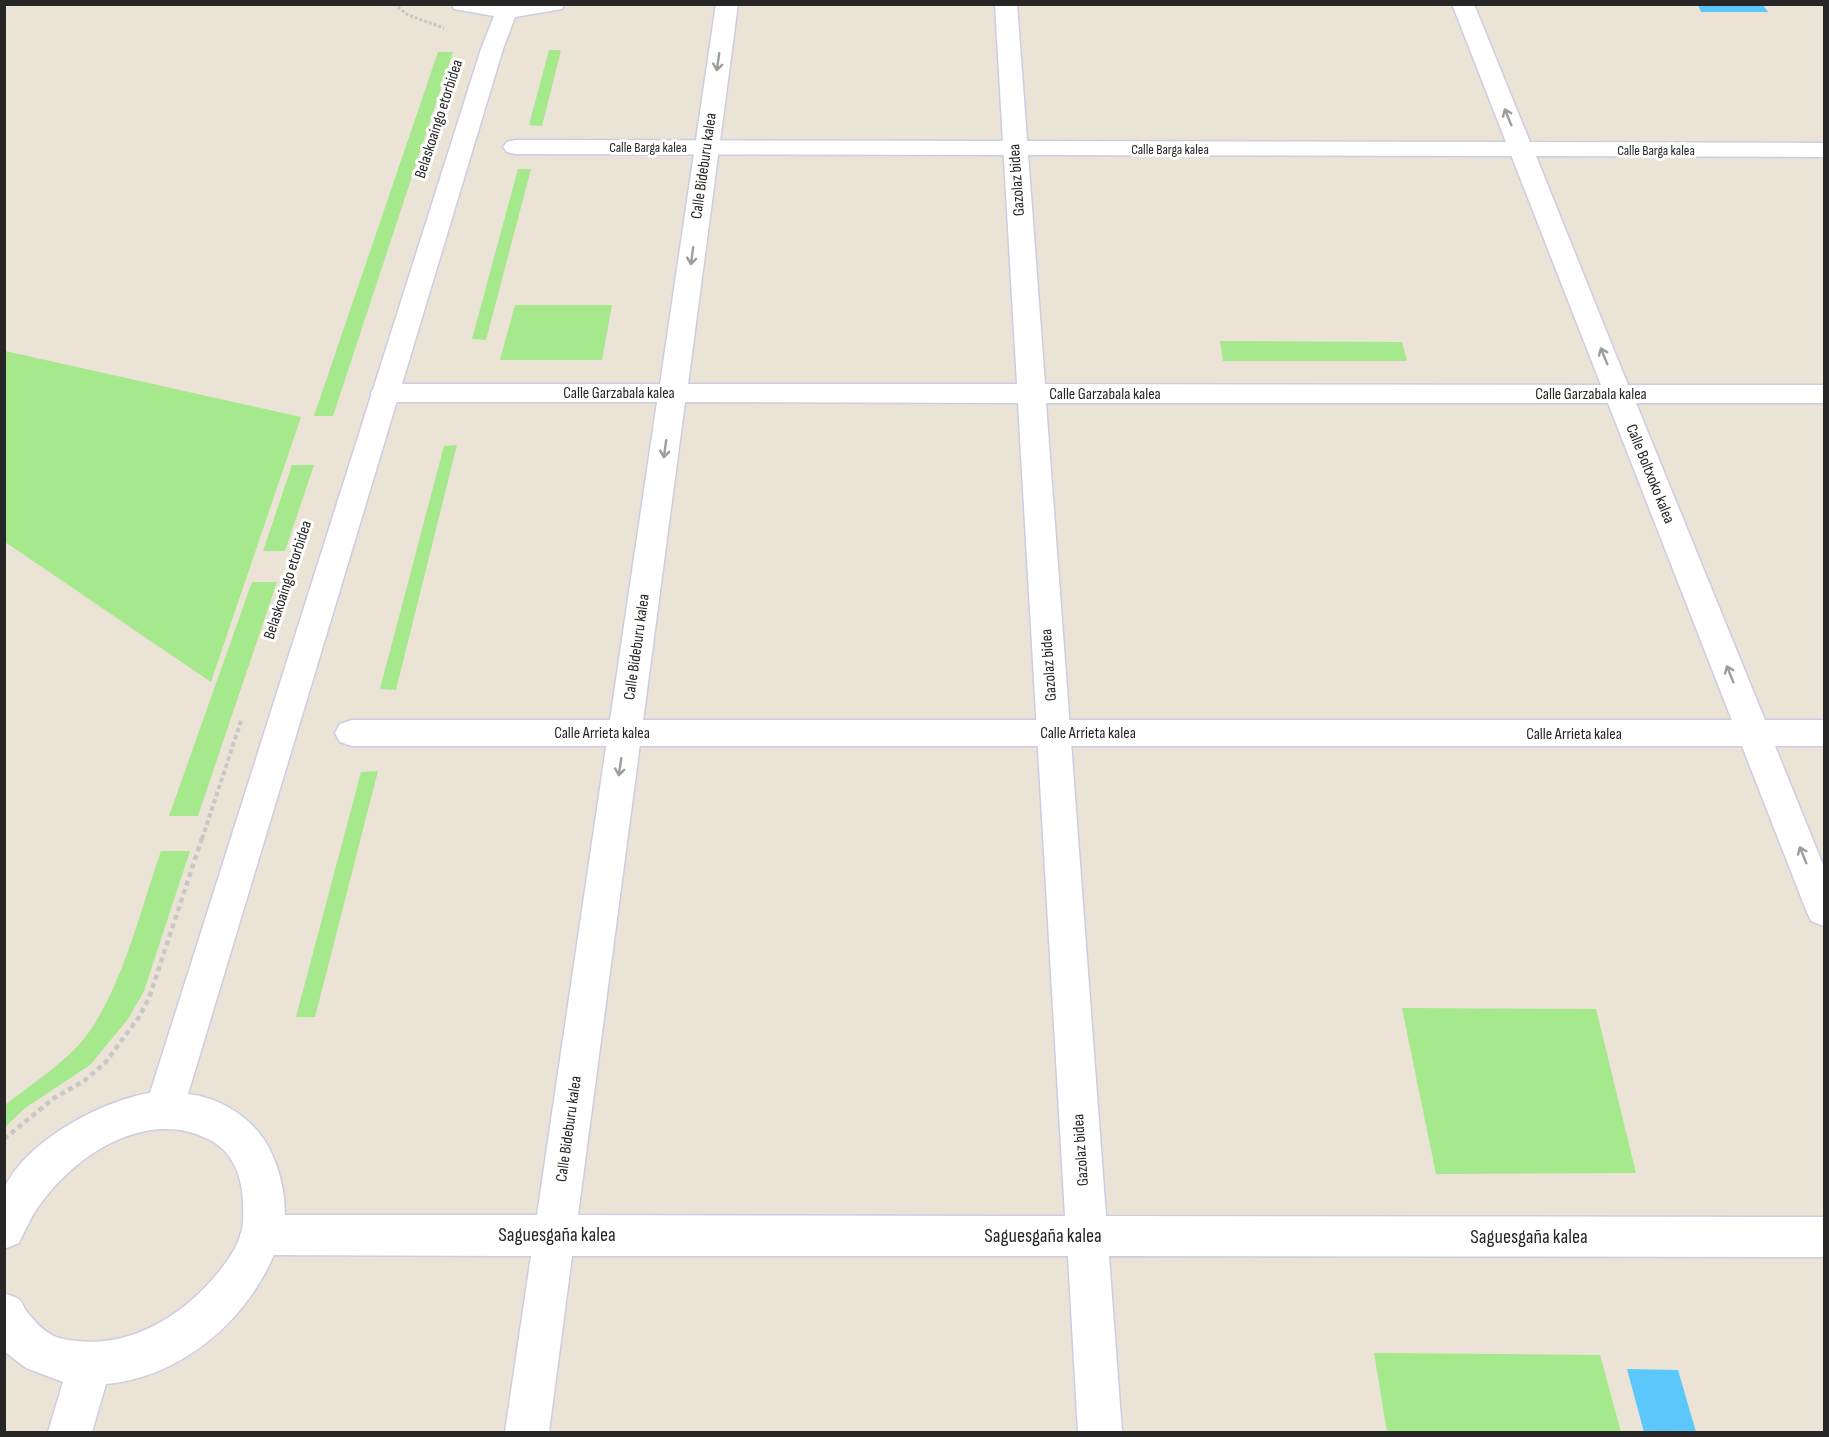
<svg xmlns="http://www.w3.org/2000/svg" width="1829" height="1437" viewBox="0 0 1829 1437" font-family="'Sofia Sans Condensed',sans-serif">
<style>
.green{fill:#a6e88c}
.water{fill:#5cc7fa}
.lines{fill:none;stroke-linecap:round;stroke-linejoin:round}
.pedestrian-casing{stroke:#cbcee2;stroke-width:3}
.minor-casing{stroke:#cbcee2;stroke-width:3}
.tertiary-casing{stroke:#cbcee2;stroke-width:3}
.path-far2{stroke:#c7c7c7;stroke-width:3;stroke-dasharray:3 2;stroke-linecap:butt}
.path-far1{stroke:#c7c7c7;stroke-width:4;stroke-dasharray:4.5 3;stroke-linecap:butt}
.path{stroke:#c7c7c7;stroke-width:4.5;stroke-dasharray:5 4;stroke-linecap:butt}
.pedestrian{fill:#fff;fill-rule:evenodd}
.minor{fill:#fff;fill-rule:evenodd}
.tertiary{fill:#fff;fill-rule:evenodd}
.oneway{stroke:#9d9d9d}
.labels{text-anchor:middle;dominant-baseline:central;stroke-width:6;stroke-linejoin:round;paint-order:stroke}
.far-street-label{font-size:14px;fill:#262626;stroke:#fff}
.street-label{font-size:16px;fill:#262626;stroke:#fff}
.near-street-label{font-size:20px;fill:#262626;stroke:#fff}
</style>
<rect width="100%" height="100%" fill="#ebe3d6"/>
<!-- green -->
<g class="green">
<path d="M 549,50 L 561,50 L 542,126 L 529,125 Z"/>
<path d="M 438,52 L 453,52 L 333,416 L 314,416 Z"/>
<path d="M 518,169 L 531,169 L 486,340 L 472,339 Z"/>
<path d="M 515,305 L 612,305 L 602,360 L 500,360 Z"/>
<path d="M 1220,341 L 1402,342 L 1407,361 L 1223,361 Z"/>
<path d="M 5,351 L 301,417 L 211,682 L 5,542 Z"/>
<path d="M 457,445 L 396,690 L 380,689 L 444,446 Z"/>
<path d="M 292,465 L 314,465 L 285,551 L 263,551 Z"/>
<path d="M 252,582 L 277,582 L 198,816 L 169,816 Z"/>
<path d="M 378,771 L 315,1017 L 296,1017 L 361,772 Z"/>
<path d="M 161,851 L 190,851 L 144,991 L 128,1019 L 90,1065 L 25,1108 L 5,1127 L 5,1105 C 28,1087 55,1069 76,1048 C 118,1005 141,908 161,851 Z"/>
<path d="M 1402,1008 L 1596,1009 L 1636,1173 L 1436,1174 Z"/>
<path d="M 1374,1353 L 1600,1355 L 1621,1432 L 1387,1432 Z"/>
</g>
<!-- water -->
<g class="water">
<path d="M 1698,5 L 1763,5 L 1768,12 L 1701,12 Z"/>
<path d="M 1627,1369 L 1678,1370 L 1696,1432 L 1644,1432 Z"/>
</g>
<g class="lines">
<defs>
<g id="pedestrian">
<path d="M 515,140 L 1521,142 L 1529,144 L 1533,149 L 1529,154 L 1521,156 L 515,154 L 507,152 L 503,147 L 507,142 Z"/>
<path d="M 352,720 L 1754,720 L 1766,724 L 1771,733 L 1766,742 L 1754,746 L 352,746 L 340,742 L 335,733 L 340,724 Z"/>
</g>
<path id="minor" d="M 716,4 L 738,4 L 688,384 L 1017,384 L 995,4 L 1017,4 L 1045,384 L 1601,385 L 1452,4 L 1474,4 L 1530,142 L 1824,143 L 1824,157 L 1536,156 L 1628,385 L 1824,385 L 1824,403 L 1636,403 L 1765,720 L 1824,720 L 1824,746 L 1775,746 L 1824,867 L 1824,926 L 1811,921 L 1806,910 L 1608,403 L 1046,403 L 1106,1216 L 1824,1217 L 1824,1257 L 1109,1256 L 1122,1432 L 1078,1432 L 1068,1256 L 572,1256 L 549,1432 L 505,1432 L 531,1256 L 261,1255 L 246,1249 L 240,1235 L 246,1221 L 261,1215 L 537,1215 L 657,402 L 385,402 L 375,400 L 371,393 L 375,386 L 385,384 L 660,384 ZM 685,402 L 1018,403 L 1065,1216 L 578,1215 Z"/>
<path id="tertiary" d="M 452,4 L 564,4 L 562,9 L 515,17 L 503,49 L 188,1094 C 223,1098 256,1120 271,1152 C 282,1176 288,1205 283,1232 C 281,1240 276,1249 273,1257 C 244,1323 180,1377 106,1384 L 92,1432 L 48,1432 L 63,1382 L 26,1368 L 4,1351 L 4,1293 C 8,1295 13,1296 17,1298 C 21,1300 23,1305 25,1309 C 33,1320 45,1334 59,1338 C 105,1349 146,1335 182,1308 C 204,1291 236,1257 242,1230 C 244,1221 243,1211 243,1202 C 242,1176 233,1151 208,1139 C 143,1106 67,1160 33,1215 C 28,1224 23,1234 19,1243 L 4,1249 C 4,1237 2,1193 6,1185 C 29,1140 101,1101 150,1093 L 481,49 L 494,16 L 454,9 Z"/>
</defs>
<!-- pedestrian casing -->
<use href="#pedestrian" class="pedestrian-casing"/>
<!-- minor casing -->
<use href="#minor" class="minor-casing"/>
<!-- tertiary casing -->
<use href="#tertiary" class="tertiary-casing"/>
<!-- path-far2 -->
<path class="path-far2" d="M 394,4 L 408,15 L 444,28"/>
<!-- path-far1 -->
<path class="path-far1" d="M 202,839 L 241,721"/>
<!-- path -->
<path class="path" d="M 4,1139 L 54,1098 L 84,1081 L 105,1063 L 139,1017 L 149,998 L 202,838"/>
<!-- pedestrian -->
<use href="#pedestrian" class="pedestrian"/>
<!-- minor -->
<use href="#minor" class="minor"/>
<!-- tertiary -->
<use href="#tertiary" class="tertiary"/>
</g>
<!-- one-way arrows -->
<defs><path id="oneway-shaft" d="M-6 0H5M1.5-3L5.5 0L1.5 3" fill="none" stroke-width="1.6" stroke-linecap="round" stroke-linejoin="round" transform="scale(1.5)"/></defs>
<g class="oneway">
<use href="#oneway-shaft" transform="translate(718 62) rotate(98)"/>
<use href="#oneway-shaft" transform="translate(1508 117) rotate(-112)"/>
<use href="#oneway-shaft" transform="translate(692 256) rotate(98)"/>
<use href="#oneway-shaft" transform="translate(1604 356) rotate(-112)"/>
<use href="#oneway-shaft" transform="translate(665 449) rotate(98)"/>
<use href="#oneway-shaft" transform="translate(1730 674) rotate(-112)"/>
<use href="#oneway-shaft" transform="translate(620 767) rotate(98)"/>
<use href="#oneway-shaft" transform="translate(1803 855) rotate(-112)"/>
</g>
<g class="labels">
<!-- far-street labels -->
<g class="far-street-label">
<text x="648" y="147">Calle Barga kalea</text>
<text x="1170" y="149">Calle Barga kalea</text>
<text x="1656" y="150">Calle Barga kalea</text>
</g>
<!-- street labels -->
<g class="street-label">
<text transform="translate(439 119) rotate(-72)">Belaskoaingo etorbidea</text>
<text transform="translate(704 166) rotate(-82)">Calle Bideburu kalea</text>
<text transform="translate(1017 180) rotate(-94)">Gazolaz bidea</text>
<text x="619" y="393">Calle Garzabala kalea</text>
<text x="1105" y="394">Calle Garzabala kalea</text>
<text x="1591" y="394">Calle Garzabala kalea</text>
<text transform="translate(1650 474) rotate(68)">Calle Boltxoko kalea</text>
<text transform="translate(288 580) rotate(-72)">Belaskoaingo etorbidea</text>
<text transform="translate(637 647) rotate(-82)">Calle Bideburu kalea</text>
<text transform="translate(1049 665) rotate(-94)">Gazolaz bidea</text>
<text x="602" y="733">Calle Arrieta kalea</text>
<text x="1088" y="733">Calle Arrieta kalea</text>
<text x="1574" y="734">Calle Arrieta kalea</text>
<text transform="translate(569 1129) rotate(-82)">Calle Bideburu kalea</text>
<text transform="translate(1081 1150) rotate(-94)">Gazolaz bidea</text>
</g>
<!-- near-street labels -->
<g class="near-street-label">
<text x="557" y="1235">Saguesgaña kalea</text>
<text x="1043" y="1236">Saguesgaña kalea</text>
<text x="1529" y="1237">Saguesgaña kalea</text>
</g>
</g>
<!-- border -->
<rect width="1829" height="1437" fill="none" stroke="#262626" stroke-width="12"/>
</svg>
